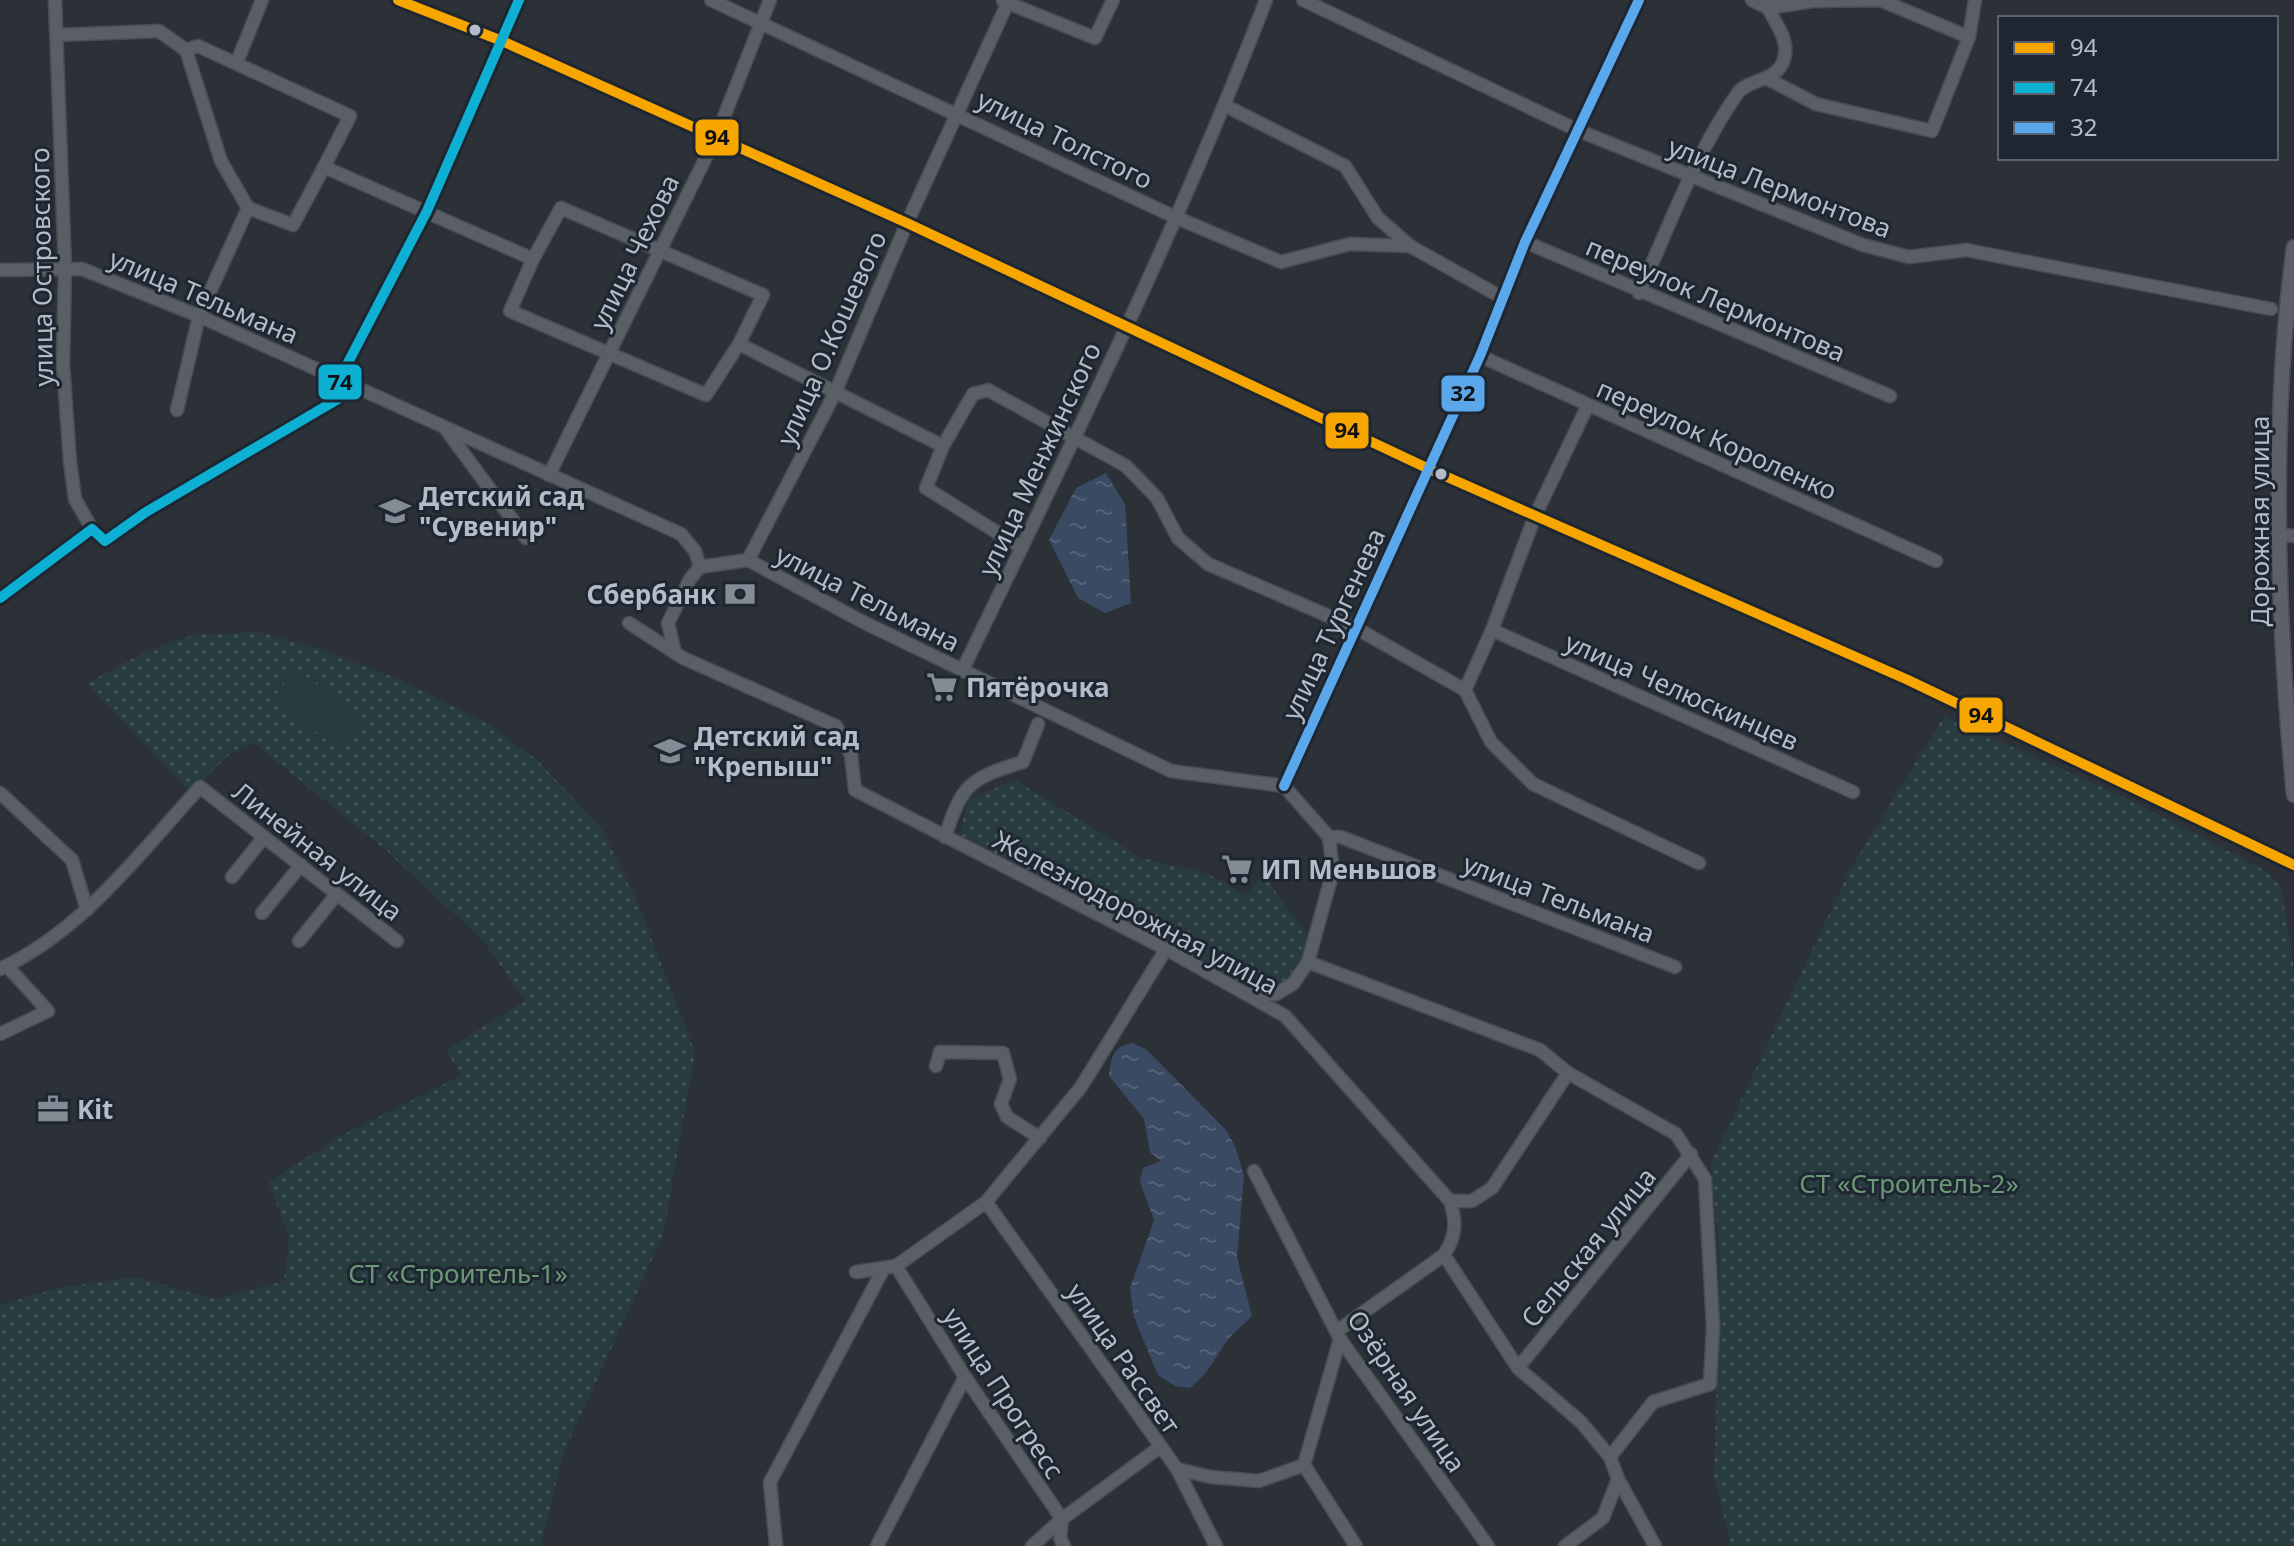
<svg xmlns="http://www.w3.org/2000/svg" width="2294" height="1546" viewBox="0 0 2294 1546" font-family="'Noto Sans',sans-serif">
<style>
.grass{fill:url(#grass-dots)}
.pitch{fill:#283c3e}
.water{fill:url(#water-ripples)}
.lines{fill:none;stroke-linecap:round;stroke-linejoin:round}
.minor-casing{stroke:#484d52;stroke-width:15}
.major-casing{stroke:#484d54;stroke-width:17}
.minor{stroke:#5a5e65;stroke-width:12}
.major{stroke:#5c6167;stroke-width:14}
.bus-1-casing{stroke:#1e2632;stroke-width:16}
.bus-2-casing{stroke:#1e2632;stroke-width:16}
.bus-3-casing{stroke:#1e2632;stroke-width:16}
.bus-1{stroke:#f7a600;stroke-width:10}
.bus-2{stroke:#0dafd3;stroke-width:10}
.bus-3{stroke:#5aa8eb;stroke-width:10}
.bus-dot{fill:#b4bcc8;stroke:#1e2632;stroke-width:3}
.labels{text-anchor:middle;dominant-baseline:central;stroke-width:6;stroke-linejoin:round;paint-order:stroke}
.street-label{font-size:26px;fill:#b4bcc8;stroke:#1e2632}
.poi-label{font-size:26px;font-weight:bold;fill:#b4bcc8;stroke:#1e2632;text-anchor:start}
.park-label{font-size:26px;fill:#6c9975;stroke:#1e2632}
.line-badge{stroke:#1e2632;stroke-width:3}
.pale-badge-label{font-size:22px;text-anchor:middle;font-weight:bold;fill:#111}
</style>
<defs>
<pattern id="grass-dots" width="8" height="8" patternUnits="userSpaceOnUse" patternTransform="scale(2)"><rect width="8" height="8" fill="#283c3e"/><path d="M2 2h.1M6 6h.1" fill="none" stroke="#455658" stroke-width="1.8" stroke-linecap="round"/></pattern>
<pattern id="water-ripples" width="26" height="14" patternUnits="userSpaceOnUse" patternTransform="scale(2)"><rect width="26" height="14" fill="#394a62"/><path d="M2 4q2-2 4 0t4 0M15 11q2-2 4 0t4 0" fill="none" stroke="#536277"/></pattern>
</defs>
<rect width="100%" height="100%" fill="#2b3137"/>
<!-- grass -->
<g class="grass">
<path d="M 258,632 L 317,648 L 401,680 L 486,723 L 537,760 L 601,828 L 636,899 L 695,1052 L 663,1235 L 563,1454 L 541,1546 L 0,1546 L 0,1305 L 58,1288 L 135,1277 L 214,1299 L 284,1281 L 289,1237 L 269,1182 L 342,1135 L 461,1076 L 446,1050 L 525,1001 L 484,942 L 387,851 L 254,743 L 230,754 L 190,792 L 87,683 L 145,652 L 193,635 Z"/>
<path d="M 1944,716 L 2130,800 L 2266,871 L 2281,886 L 2294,968 L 2294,1546 L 1731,1546 L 1714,1477 L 1720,1254 L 1711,1163 L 1850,870 Z"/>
<path d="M 1015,780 L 1141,858 L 1208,874 L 1246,895 L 1263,874 L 1311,941 L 1286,986 L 1251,994 L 957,843 L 969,799 Z"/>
</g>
<!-- pitch -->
<path class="pitch" d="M 296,668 L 362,719 L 339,750 L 272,699 Z"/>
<!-- water -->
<g class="water">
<path d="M 1106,473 L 1125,504 L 1131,603 L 1105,613 L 1078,598 L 1049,540 L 1076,488 Z"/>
<path d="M 1133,1043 L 1147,1050 L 1227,1131 L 1236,1149 L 1244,1176 L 1237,1257 L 1252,1316 L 1229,1338 L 1205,1374 L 1190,1388 L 1175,1386 L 1158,1375 L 1134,1317 L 1130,1288 L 1154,1220 L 1140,1182 L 1143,1168 L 1161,1161 L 1150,1152 L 1144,1119 L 1109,1076 C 1111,1057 1113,1046 1133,1043 Z"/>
</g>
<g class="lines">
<defs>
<g id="minor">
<path d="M 55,0 L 65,268 L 63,364 L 70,462 L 75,499 L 92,529"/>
<path d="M 398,0 L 502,41 L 907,223 L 1429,469 L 1908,680 L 2294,865"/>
<path d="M 711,0 L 1175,217 L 1281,262 L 1350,244 L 1410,246 L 1501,297"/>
<path d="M 1303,0 L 1577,130 L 1863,245 L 1909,257 L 1966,250 L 2271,309"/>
<path d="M 1752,0 L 1768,8 L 1813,1 L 1880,0 L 1969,37"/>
<path d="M 1003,1 L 1095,38 L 1113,0"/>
<path d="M 58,35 L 159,31 L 186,50 L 198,46 L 350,116 L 324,167 L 533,259 L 510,311 L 706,395 L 739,344 L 943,446 L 926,488 L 1022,548"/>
<path d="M 186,50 L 221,161 L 248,208"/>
<path d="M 237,62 L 262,0"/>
<path d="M 1768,79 L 1816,104 L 1932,131 L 1969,37 L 1975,0"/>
<path d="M 1226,106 L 1345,166 L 1378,218 L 1410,246"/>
<path d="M 1525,242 L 1890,396"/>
<path d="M 533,259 L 561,208 L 763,295 L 739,344"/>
<path d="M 0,270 L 82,269 L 199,316 L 681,534 L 695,551 L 700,567"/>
<path d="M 1639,293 C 1669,227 1695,154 1737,94 C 1748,78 1777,83 1784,59 C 1790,41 1776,24 1768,8 L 1772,0"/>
<path d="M 1480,356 L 1936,561"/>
<path d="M 177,410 L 199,316 L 248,208 L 293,225 L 324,167"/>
<path d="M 447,431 L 526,538"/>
<path d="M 943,446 L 973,394 L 988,390 L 1126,466 L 1157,498 L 1178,538 L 1208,564 L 1354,627 L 1465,690"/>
<path d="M 549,475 L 716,137 L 770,0"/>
<path d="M 2279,534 L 2294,536"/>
<path d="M 748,560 L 834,395 L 907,223 L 1009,0"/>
<path d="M 700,567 L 748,560 L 861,621 L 1171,771 L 1284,786 L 1329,837 L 1341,837 L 1675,967"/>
<path d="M 0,598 L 92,529 L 105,541 L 146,512 L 338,399 L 340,378 L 427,211 L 519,0"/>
<path d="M 629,623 L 683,658 L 836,726 L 851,755 L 855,790 L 1166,949 L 1285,1016 L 1450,1201 C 1457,1223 1456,1236 1444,1255 L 1518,1368 L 1581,1422 L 1610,1457 L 1618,1479 L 1655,1546"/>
<path d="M 1492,630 L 1853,792"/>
<path d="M 675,653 L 668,623 L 690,579 L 700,567"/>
<path d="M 962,671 C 1069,450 1178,229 1266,0"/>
<path d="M 1465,690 L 1492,630 L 1535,516 L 1588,405"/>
<path d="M 1465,690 L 1491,742 L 1533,784 L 1699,863"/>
<path d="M 1284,786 L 1480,356 L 1525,242 L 1639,0"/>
<path d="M 0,793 L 72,860 L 87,910"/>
<path d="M 945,837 C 962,784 970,778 1023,762 L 1038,724"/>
<path d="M 232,877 L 264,837"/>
<path d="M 262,913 L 301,865"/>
<path d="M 299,941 L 337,894"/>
<path d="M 1308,962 L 1540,1050 L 1568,1073 L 1676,1134 L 1705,1179 L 1713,1327 L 1710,1384 L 1653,1402 L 1610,1457"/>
<path d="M 0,969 C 82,931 140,853 200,787 L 397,941"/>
<path d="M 1251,994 L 1276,994 L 1293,984 L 1308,962 L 1333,871 L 1329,837"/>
<path d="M 0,1034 L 48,1011 L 7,966"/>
<path d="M 936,1066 L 940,1052 L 1003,1053 L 1010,1079 L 1001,1104 L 1007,1117 L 1040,1138"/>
<path d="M 1254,1171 L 1340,1339 L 1488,1546"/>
<path d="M 1450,1201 L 1472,1201 L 1492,1188 L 1568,1073"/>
<path d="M 986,1202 L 1177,1469 L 1216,1546"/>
<path d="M 896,1266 L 965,1377 L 1062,1519 L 1060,1538 L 1064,1546"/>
<path d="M 856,1272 L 896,1266 L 986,1202 L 1081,1087 L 1166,949"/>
<path d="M 1337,1331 L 1444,1255"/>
<path d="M 1518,1368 L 1691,1154"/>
<path d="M 1304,1465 L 1356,1546"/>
<path d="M 1177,1469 L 1211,1477 L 1259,1481 L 1304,1465 L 1340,1339"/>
<path d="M 776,1546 L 770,1482 L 883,1270"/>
<path d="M 877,1546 L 965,1377"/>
<path d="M 1032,1546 L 1062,1519 L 1160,1447"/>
<path d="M 1565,1546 L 1603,1518 L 1618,1479"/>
</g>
<path id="major" d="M 2294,247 C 2270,425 2277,617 2294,795"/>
</defs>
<!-- minor casing -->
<use href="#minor" class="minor-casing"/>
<!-- major casing -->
<use href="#major" class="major-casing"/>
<!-- minor -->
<use href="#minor" class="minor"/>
<!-- major -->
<use href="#major" class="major"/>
<defs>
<path id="bus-1" d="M 398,0 L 502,41 L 907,223 L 1429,469 L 1908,680 L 2294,865"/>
<path id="bus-2" d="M 0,598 L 92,529 L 105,541 L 146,512 L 338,399 L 340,378 L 427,211 L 519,0"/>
<path id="bus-3" d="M 1284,786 L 1480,356 L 1525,242 L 1639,0"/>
</defs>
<!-- bus-1 casing -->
<use href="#bus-1" class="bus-1-casing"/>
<!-- bus-2 casing -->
<use href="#bus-2" class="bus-2-casing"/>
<!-- bus-3 casing -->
<use href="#bus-3" class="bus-3-casing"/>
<!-- bus-1 -->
<use href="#bus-1" class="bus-1"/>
<!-- bus-2 -->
<use href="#bus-2" class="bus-2"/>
<!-- bus-3 -->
<use href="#bus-3" class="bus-3"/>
</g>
<!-- icons -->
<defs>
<symbol id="school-bare" viewBox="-9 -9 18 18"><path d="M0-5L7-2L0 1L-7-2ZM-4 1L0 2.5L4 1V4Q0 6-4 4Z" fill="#848b95" stroke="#1e2632" stroke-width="2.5" paint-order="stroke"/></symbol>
<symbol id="bank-bare" viewBox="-9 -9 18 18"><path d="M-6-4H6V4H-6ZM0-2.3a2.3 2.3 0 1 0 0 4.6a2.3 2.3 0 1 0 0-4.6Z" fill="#848b95" stroke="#1e2632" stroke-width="2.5" paint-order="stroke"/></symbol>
<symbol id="supermarket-bare" viewBox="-9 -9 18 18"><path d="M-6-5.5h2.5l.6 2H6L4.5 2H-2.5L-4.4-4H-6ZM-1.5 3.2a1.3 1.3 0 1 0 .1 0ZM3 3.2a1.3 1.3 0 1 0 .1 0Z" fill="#848b95" stroke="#1e2632" stroke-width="2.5" paint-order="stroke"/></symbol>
<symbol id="office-bare" viewBox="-9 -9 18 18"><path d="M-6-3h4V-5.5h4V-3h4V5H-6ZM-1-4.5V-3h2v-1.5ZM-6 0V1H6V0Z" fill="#848b95" stroke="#1e2632" stroke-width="2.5" paint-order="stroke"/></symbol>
</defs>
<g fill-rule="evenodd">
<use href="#school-bare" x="373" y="489" width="44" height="44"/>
<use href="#bank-bare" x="718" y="572" width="44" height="44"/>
<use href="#supermarket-bare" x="920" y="665" width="44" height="44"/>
<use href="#school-bare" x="648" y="729" width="44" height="44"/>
<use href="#supermarket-bare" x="1215" y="847" width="44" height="44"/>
<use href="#office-bare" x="31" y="1087" width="44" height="44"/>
</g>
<!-- markers -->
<g class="bus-dot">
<circle cx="475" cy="30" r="7"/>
<circle cx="1441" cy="474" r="7"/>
</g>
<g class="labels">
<!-- street labels -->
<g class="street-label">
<text transform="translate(1065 139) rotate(26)">улица Толстого</text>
<text transform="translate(1780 187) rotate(21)">улица Лермонтова</text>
<text transform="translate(634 252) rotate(-64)">улица Чехова</text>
<text transform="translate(41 267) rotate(-91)">улица Островского</text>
<text transform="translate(204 296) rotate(23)">улица Тельмана</text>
<text transform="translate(1716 299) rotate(23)">переулок Лермонтова</text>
<text transform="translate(831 338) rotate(-66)">улица О.Кошевого</text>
<text transform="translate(1717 439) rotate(24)">переулок Короленко</text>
<text transform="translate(1039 459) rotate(-65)">улица Менжинского</text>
<text transform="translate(2259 521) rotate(-90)">Дорожная улица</text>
<text transform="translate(868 598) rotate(27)">улица Тельмана</text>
<text transform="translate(1333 624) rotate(-65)">улица Тургенева</text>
<text transform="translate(1682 691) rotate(24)">улица Челюскинцев</text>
<text transform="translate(318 851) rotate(38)">Линейная улица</text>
<text transform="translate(1559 898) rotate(21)">улица Тельмана</text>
<text transform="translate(1136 912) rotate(28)">Железнодорожная улица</text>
<text transform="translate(1588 1247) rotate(-51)">Сельская улица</text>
<text transform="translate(1124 1358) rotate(55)">улица Рассвет</text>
<text transform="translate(1407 1391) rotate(56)">Озёрная улица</text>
<text transform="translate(1004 1393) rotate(57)">улица Прогресс</text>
</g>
<!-- poi labels -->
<g class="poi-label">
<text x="419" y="496">Детский сад<tspan x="419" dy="30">"Сувенир"</tspan></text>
<text x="716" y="594" text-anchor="end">Сбербанк</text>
<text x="966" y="687">Пятёрочка</text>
<text x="694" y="736">Детский сад<tspan x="694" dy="30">"Крепыш"</tspan></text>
<text x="1261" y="869">ИП Меньшов</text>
<text x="77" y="1109">Kit</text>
</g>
<!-- park labels -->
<g class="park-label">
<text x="1909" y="1183">СТ «Строитель-2»</text>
<text x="458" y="1273">СТ «Строитель-1»</text>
</g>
</g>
<g class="line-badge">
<rect x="694" y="118" width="46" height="39" rx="8" fill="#f7a600"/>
<rect x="317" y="363" width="46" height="38" rx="8" fill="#0dafd3"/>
<rect x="1440" y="374" width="46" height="39" rx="8" fill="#5aa8eb"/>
<rect x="1324" y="411" width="46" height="39" rx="8" fill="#f7a600"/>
<rect x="1958" y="696" width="46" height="38" rx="8" fill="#f7a600"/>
</g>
<g class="pale-badge-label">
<text x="717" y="145">94</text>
<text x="340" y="390">74</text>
<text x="1463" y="401">32</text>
<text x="1347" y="438">94</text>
<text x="1981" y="723">94</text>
</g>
<!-- legend -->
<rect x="1998" y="16" width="280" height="144" fill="#1e2632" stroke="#5a626e" stroke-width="2"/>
<rect x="2014" y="42" width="40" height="12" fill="#f7a600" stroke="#5a626e" stroke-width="2"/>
<text x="2070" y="56" font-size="24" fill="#b4bcc8">94</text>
<rect x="2014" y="82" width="40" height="12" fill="#0dafd3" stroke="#5a626e" stroke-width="2"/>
<text x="2070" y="96" font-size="24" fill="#b4bcc8">74</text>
<rect x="2014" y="122" width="40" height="12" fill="#5aa8eb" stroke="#5a626e" stroke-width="2"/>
<text x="2070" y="136" font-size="24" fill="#b4bcc8">32</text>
</svg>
